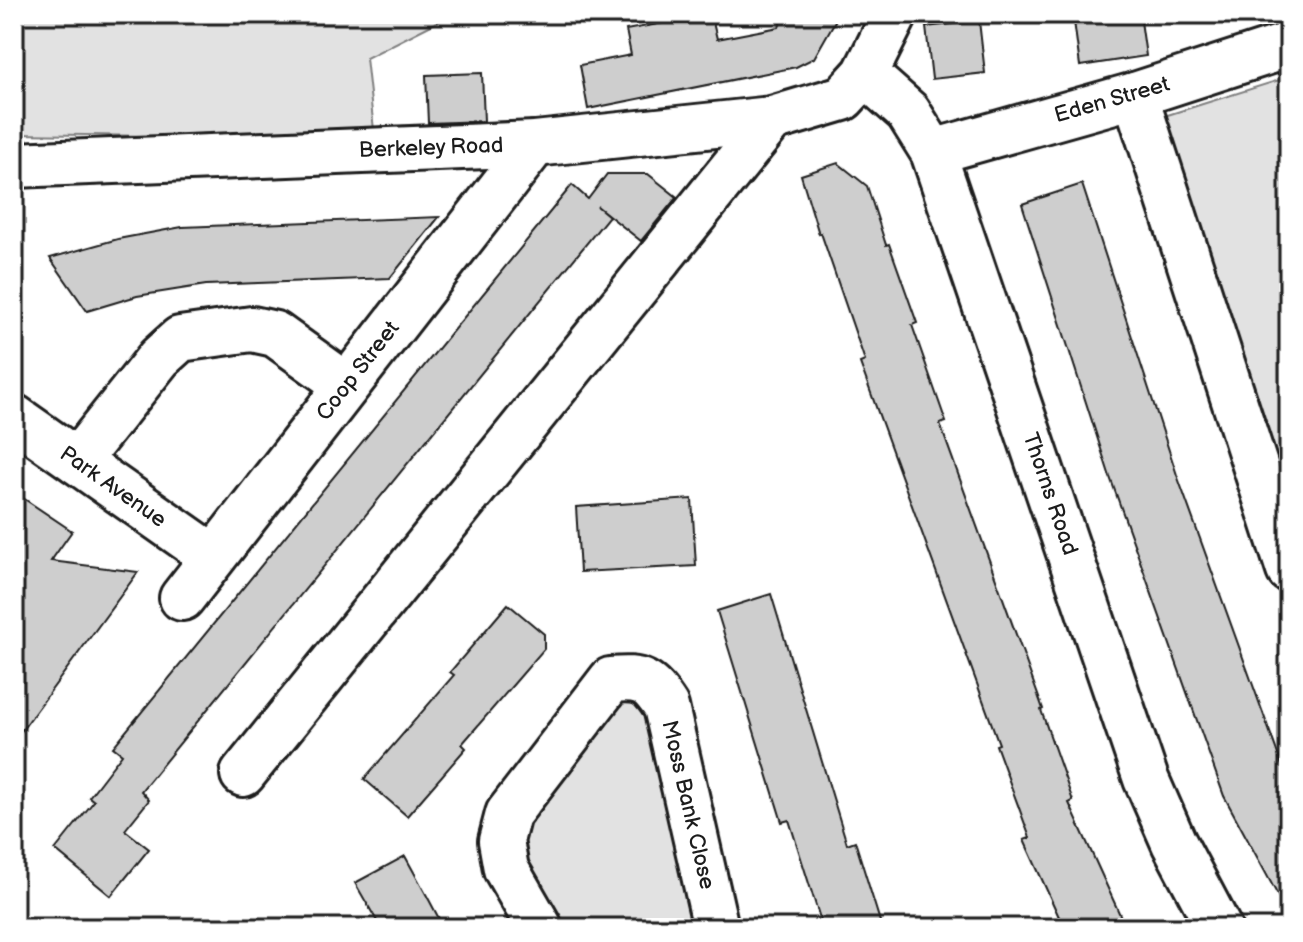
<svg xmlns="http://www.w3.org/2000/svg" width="1303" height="942" viewBox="0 0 1303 942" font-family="'Balsamiq Sans',sans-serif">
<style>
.green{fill:#e2e2e2;stroke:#7f7f7f;stroke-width:2}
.building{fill:#cecece;stroke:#1c1c1c;stroke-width:2}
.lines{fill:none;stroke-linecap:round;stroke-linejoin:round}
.minor-casing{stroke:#1c1c1c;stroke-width:50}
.minor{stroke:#fff;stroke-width:44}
.labels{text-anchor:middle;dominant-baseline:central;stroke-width:8;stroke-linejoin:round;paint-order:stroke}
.street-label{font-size:22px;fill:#1c1c1c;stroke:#fff}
</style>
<rect width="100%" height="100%" fill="#fff"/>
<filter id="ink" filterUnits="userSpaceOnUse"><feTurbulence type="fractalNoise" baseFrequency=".0125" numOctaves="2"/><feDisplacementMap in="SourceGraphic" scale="16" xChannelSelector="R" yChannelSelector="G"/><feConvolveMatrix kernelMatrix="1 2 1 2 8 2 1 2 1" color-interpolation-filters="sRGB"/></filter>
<g filter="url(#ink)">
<!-- green -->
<g class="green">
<path d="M 14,14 L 453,14 L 366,58 L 375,139 L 14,134 Z"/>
<path d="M 1289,77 L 1289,528 L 1158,118 Z"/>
<path d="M 629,700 L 639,704 L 649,717 L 693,928 L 557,928 L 525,872 L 523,843 L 528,812 L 619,702 Z"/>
</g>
<!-- building -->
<g class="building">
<path d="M 711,14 L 717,39 L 779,27 L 784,14 L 839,14 L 814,58 L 796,67 L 588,109 L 580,65 L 631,55 L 626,30 Z"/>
<path d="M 1073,14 L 1140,14 L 1146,56 L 1080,66 Z"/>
<path d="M 979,21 L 985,73 L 932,79 L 926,27 Z"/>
<path d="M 482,73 L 484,121 L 428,123 L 426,75 Z"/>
<path d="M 838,163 L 867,186 L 886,245 L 889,244 L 917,323 L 912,325 L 946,422 L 940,424 L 1043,709 L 1041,710 L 1073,801 L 1069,803 L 1126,928 L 1064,928 L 1024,840 L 1030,838 L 996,745 L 999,744 L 860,363 L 865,361 L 821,233 L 819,234 L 801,175 Z"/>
<path d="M 607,174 L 648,174 L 677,197 L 641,241 L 597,206 L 609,216 L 141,791 L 149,800 L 125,830 L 149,849 L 111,896 L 55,850 L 94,801 L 89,797 L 122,754 L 113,747 L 572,185 L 588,199 Z"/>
<path d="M 1082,184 L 1177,475 L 1289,785 L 1289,916 L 1224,796 L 1110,477 L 1022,204 Z"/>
<path d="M 439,217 L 390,278 L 206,285 L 137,296 L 87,311 L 50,258 L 118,239 L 182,227 Z"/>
<path d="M 14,492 L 72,531 L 51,561 L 138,572 L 14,741 Z"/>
<path d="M 692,499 L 696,566 L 580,572 L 576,507 Z"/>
<path d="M 771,594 L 847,844 L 855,841 L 882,928 L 823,928 L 789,820 L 782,822 L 717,611 Z"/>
<path d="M 508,604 L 544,634 L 544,649 L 462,744 L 466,748 L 407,816 L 364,779 L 454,675 L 450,672 Z"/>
<path d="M 405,856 L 427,896 L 444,928 L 381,928 L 355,883 Z"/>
</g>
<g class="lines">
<defs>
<g id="minor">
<path d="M 865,74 L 908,112 L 933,152 L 1146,779 L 1174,843 L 1219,928"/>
<path d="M 1135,95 L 1289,570"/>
<path d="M 933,152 L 1135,95 L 1289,45"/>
<path d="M 14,165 L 535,144 L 772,119 L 843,98 L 865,74 L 895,14"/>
<path d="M 14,417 L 212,556"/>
<path d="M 77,461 L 159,358 L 180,339 L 252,329 L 275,334 L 346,385"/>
<path d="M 182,598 L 535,144"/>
<path d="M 243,774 L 772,119"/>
<path d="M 540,928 L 506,869 L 501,841 L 508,814 L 611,680 C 642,677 649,681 666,707 L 716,928"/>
</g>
</defs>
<!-- minor casing -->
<use href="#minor" class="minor-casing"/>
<!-- minor -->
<use href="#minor" class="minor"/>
</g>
</g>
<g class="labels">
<!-- street labels -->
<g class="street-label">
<text transform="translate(1112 100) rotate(-16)">Eden Street</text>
<text transform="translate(431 148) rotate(-2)">Berkeley Road</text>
<text transform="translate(358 371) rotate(-52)">Coop Street</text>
<text transform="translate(113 487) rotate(35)">Park Avenue</text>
<text transform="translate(1050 494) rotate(71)">Thorns Road</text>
<text transform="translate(688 805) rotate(77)">Moss Bank Close</text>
</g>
</g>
<!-- margin -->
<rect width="1303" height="942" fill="none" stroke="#fff" stroke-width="48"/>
<rect x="24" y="24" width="1255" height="894" fill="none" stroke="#1c1c1c" stroke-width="3" filter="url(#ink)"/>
</svg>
